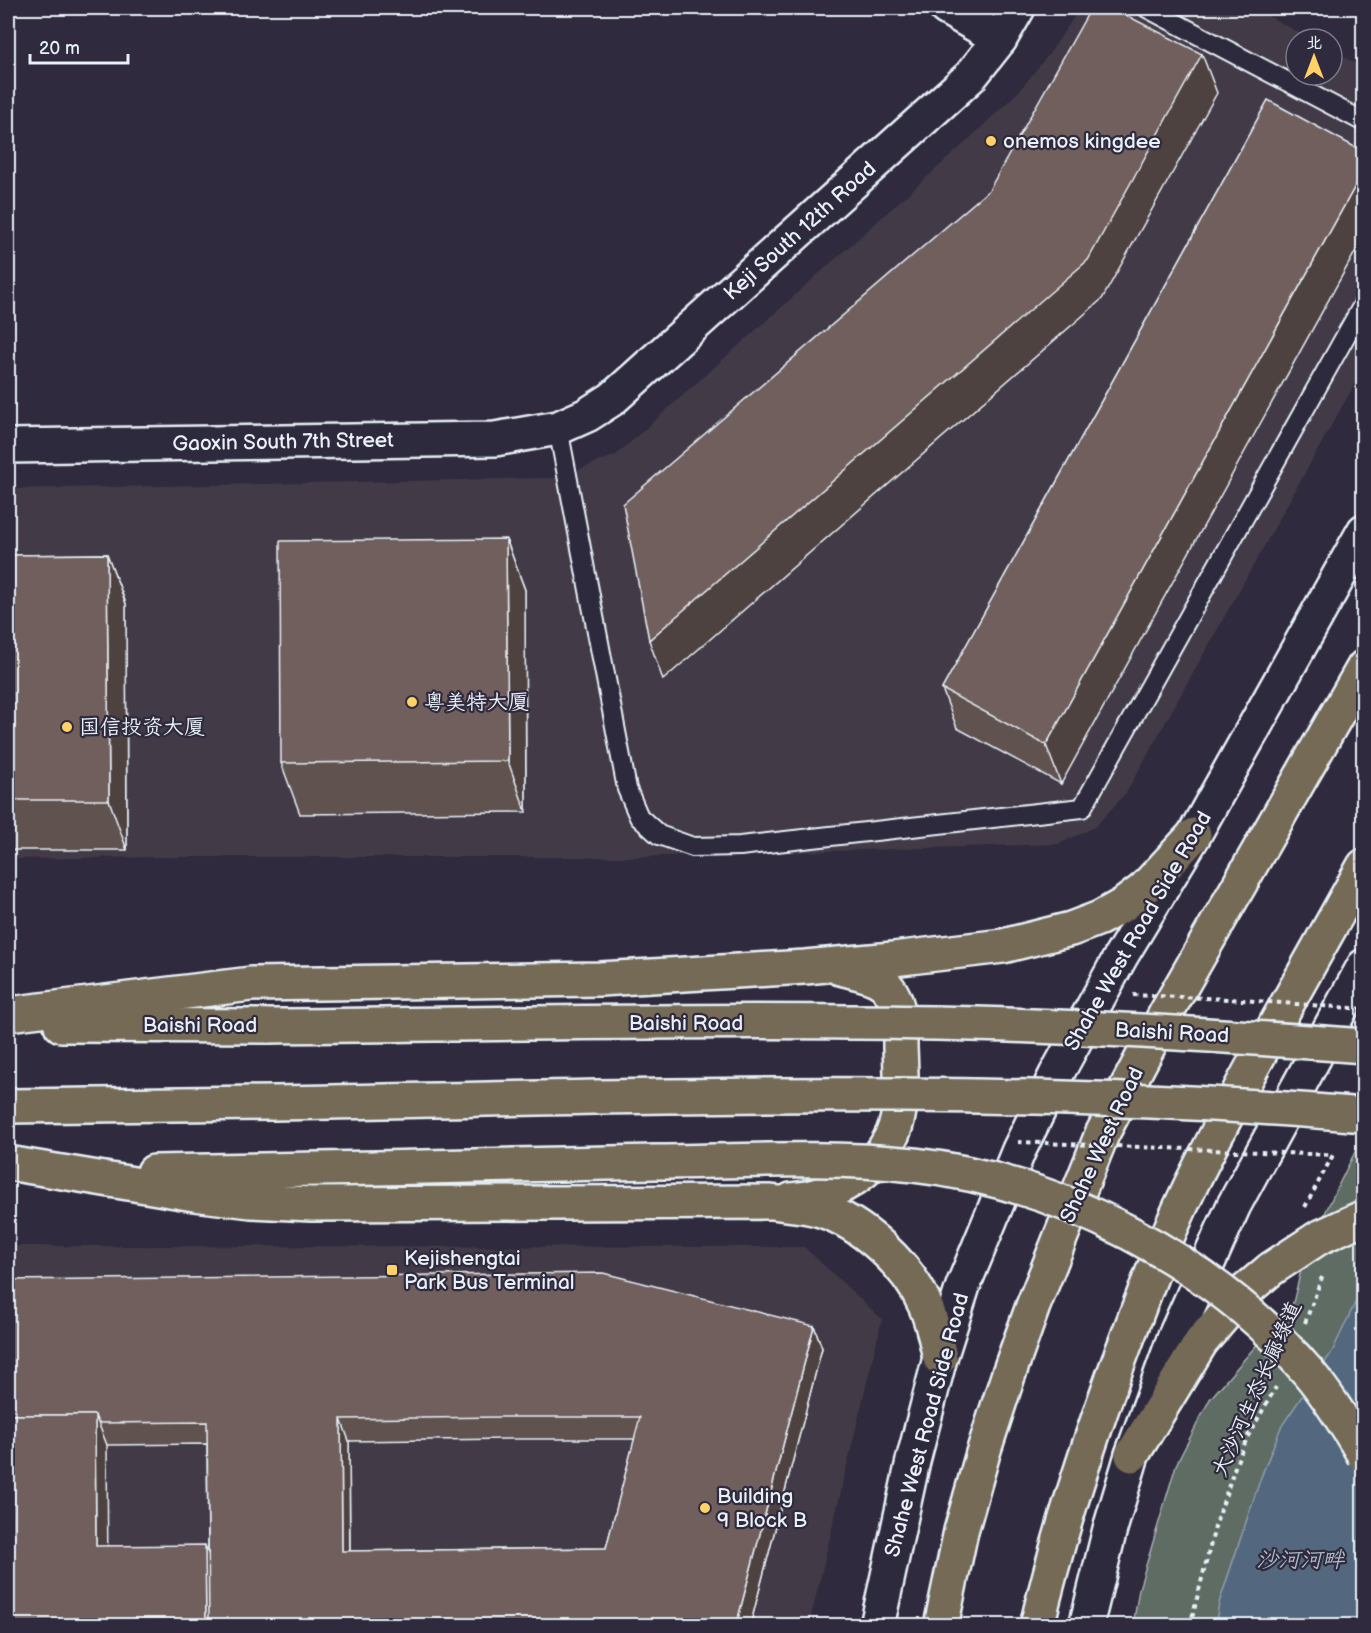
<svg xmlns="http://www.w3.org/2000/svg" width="1371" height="1633" viewBox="0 0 1371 1633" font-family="'Balsamiq Sans','LXGW WenKai TC',sans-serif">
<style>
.built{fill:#423a47}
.green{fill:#5e6c63;stroke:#a3aeae;stroke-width:1.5}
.water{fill:#53677e;stroke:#8f9eaf;stroke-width:1.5}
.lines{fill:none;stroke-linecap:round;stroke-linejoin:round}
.service-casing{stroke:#e8f1f8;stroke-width:22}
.tertiary-casing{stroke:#e8f1f8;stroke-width:38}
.secondary-casing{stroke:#e8f1f8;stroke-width:38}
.primary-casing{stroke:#e8f1f8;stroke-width:38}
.path{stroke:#e8f1f8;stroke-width:4;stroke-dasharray:4.5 4.5;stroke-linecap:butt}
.service{stroke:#2f2a3d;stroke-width:18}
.tertiary{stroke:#2f2a3d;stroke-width:33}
.secondary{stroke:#2f2a3d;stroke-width:33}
.primary{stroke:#756a55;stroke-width:33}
.primary-bridge-casing{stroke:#e8f1f8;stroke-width:38;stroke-linecap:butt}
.path-bridge{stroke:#e8f1f8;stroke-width:4;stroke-dasharray:4.5 4.5;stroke-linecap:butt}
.primary-bridge{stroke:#756a55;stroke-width:33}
.wall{fill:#605250;stroke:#e8f1f8;stroke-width:1.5;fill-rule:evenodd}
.shaded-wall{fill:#4e4241;stroke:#e8f1f8;stroke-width:1.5}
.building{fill:#705f5d;stroke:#e8f1f8;stroke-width:1.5;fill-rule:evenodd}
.poi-dot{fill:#ffd166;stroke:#2f2a3d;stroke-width:2}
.labels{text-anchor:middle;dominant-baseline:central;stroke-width:4.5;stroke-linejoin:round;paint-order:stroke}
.poi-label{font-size:21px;fill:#e8f1f8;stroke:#2f2a3d;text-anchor:start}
.street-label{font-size:21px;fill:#e8f1f8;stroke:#2f2a3d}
.water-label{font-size:22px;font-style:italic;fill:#acbac7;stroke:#2f2a3d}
</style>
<rect width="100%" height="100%" fill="#2f2a3d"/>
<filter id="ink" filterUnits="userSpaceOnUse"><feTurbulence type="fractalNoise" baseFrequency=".0167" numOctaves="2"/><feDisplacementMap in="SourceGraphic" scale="12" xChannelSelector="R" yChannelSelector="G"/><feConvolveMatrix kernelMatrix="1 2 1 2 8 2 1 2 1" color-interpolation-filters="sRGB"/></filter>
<g filter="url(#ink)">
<!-- built -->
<g class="built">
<path d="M 1080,8 L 1253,8 L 1311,39 L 1296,39 L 1296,75 L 1332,75 L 1332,50 L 1363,68 L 1363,369 L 1126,793 L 1095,827 L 1059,844 L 629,857 L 166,857 L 8,859 L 8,489 L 557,478 L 616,455 L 965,143 L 1019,91 L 1049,54 Z"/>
<path d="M 8,1246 L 804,1247 L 882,1319 L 809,1625 L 8,1626 Z"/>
</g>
<!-- green -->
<path class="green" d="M 1363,1136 L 1363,1625 L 1133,1626 L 1139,1589 L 1176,1465 L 1210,1399 L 1293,1303 L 1304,1258 L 1335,1192 Z"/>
<!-- water -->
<path class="water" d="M 1363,1286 L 1363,1625 L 1215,1626 L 1219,1603 L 1261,1477 L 1281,1427 L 1332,1352 Z"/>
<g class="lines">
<defs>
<g id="service">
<path d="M 1147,8 L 1364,122"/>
<path d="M 558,428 L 627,789 L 639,817 L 659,835 L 693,847 L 740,846 L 1082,808 L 1364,303"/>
</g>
<g id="tertiary">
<path d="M 946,8 L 1000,39"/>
<path d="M 8,446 L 495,439 L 558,428 L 587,415 L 612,399 L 970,77 L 1000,39 L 1018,8"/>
</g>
<g id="secondary">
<path d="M 877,1626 L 913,1461 L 940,1358 L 963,1286 L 1019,1150 L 1056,1075 L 1121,956 L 1194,835 L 1364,531"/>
<path d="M 1086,1626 L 1110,1529 L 1132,1455 L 1175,1336 L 1234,1205 L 1364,966"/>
</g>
<g id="primary">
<path d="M 8,1014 L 251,984 L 600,979 L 805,967 L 893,959 L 1003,946 L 1071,929 L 1100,918 L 1123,905 L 1144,889 L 1194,835"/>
<path d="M 61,1025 L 269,1026"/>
<path d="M 8,1106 L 273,1103"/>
<path d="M 8,1163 L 194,1194 L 251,1201 L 311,1204 L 771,1202 C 787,1204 805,1205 821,1210 C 862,1223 908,1265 925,1305 C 933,1322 936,1340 940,1358"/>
<path d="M 154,1172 L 376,1168"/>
<path d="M 791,1200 C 834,1197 875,1173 893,1133 C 904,1107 901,1074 900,1047 C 900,1025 901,998 883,983 C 871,974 854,972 840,968"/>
<path d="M 1132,1455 L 1201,1342 L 1245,1291 L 1271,1269"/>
<path d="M 941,1626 L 961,1531 L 983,1453 L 1008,1376 L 1033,1306 L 1102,1134 L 1166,1013 L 1364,667"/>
<path d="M 1037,1626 C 1057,1540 1084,1457 1114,1374 C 1137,1312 1160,1249 1189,1189 C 1243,1079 1305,973 1364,866"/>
</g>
</defs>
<!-- service casing -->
<use href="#service" class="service-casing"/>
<!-- tertiary casing -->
<use href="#tertiary" class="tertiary-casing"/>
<!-- secondary casing -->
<use href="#secondary" class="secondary-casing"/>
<!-- primary casing -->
<use href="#primary" class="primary-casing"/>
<!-- path -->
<g class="path">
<path d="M 1356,1185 L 1364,1170"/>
<path d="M 1305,1207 L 1333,1155"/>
<path d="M 1305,1323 L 1322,1277"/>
<path d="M 1190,1626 L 1215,1527 L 1236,1464 L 1248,1436 L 1276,1387"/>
</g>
<!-- service -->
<use href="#service" class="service"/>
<!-- tertiary -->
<use href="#tertiary" class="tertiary"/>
<!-- secondary -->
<use href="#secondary" class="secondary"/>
<!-- primary -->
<use href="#primary" class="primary"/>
<defs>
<g id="primary-bridge">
<path d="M 269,1026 C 491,1024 713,1019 935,1023 C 1078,1026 1221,1035 1364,1046"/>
<path d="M 273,1103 C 637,1097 1001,1083 1364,1115"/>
<path d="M 376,1168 C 470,1166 563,1164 656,1162 C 742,1161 829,1156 914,1165 C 1059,1181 1214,1262 1309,1373 C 1330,1398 1347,1426 1364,1455"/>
<path d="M 1271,1269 L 1318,1238 L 1364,1217"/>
</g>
</defs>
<!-- primary-bridge casing -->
<use href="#primary-bridge" class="primary-bridge-casing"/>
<!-- path-bridge -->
<g class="path-bridge">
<path d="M 1133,995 L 1228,999 L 1364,1009"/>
<path d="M 1018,1142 L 1333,1155"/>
</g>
<!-- primary-bridge -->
<use href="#primary-bridge" class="primary-bridge"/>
</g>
<!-- wall -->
<g class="wall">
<path d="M 1268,100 L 1061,784 L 957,728 L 942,689 Z"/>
<path d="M 506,539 L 525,590 L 526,812 L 300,814 L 281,763 Z"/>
<path d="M 107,554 L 126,604 L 127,850 L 8,850 L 8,555 Z"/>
<path d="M 8,1280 L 814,1326 L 822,1348 L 750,1626 L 8,1626 L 8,1534 L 12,1546 L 11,1446 L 8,1446 ZM 509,1439 L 635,1439 L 606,1548 L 350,1551 L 349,1441 ZM 207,1444 L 208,1554 L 107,1546 L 106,1445 Z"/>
</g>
<!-- shaded-wall -->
<g class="shaded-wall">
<path d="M 1202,54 L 1217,93 L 1102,299 L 663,680 L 649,640 Z"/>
<path d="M 1364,170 L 1364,236 L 1061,784 L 1046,745 Z"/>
<path d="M 506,539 L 525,590 L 526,812 L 508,761 Z"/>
<path d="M 107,554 L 126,604 L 127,850 L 109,800 Z"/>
<path d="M 814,1326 L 822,1348 L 750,1626 L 736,1626 Z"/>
<path d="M 95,1415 L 107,1445 L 108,1576 L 96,1546 Z"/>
<path d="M 341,1419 L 349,1441 L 350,1573 L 342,1551 Z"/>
<path d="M 8,1534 L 23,1576 L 23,1626 L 8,1626 Z"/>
<path d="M 205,1545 L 216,1575 L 216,1626 L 206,1626 Z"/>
</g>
<!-- building -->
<g class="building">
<path d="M 1091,8 L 1112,8 L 1202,54 L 1088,260 L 649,640 L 623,504 L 989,190 Z"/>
<path d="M 1268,100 L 1364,152 L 1364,170 L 1046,745 L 942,689 Z"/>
<path d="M 506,539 L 508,761 L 281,763 L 280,541 Z"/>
<path d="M 107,554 L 109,800 L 8,800 L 8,555 Z"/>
<path d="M 603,1273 L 814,1326 L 736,1626 L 209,1626 L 207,1422 L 98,1423 L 95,1415 L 11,1415 L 11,1424 L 8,1424 L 8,1280 ZM 501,1417 L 640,1417 L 606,1548 L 342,1551 L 341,1419 Z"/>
<path d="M 11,1415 L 95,1415 L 96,1546 L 205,1545 L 206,1626 L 13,1626 Z"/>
</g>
</g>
<!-- markers -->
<g class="poi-dot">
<circle cx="991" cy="141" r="6"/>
<circle cx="412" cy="702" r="6"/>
<circle cx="67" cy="727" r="6"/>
<rect x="386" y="1264" width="12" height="12" rx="3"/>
<circle cx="705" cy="1508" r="6"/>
</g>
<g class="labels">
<!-- poi labels -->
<g class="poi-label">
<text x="1003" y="141">onemos kingdee</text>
<text x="424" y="702">粤美特大厦</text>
<text x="79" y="727">国信投资大厦</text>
<text x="404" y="1258">Kejishengtai<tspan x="404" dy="24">Park Bus Terminal</tspan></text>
<text x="717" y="1496">Building<tspan x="717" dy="24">9 Block B</tspan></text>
</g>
<!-- street labels -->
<g class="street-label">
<text transform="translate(800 231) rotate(-42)">Keji South 12th Road</text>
<text transform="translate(283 442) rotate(-1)">Gaoxin South 7th Street</text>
<text transform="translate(1138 931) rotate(-60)">Shahe West Road Side Road</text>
<text x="686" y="1023">Baishi Road</text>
<text x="200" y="1025">Baishi Road</text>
<text transform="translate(1172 1033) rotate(3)">Baishi Road</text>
<text transform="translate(1102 1145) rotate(-65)">Shahe West Road</text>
<text transform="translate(1257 1389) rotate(-66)">大沙河生态长廊绿道</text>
<text transform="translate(927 1425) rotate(-75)">Shahe West Road Side Road</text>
</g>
<!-- water labels -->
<g class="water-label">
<text x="1300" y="1560">沙河河畔</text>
</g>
</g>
<!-- margin -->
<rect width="1371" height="1633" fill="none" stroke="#2f2a3d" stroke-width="30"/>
<rect x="15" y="15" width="1341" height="1603" fill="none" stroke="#e8f1f8" stroke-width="2" filter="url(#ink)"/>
<!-- north arrow -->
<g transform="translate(1314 57)"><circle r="28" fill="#2f2a3d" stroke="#797a88" stroke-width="1.5"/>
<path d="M0-4.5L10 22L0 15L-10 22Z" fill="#ffd166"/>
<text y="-9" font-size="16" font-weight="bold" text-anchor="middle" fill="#e8f1f8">北</text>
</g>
<!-- scale -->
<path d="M30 54v9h98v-9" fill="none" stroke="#e8f1f8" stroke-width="3"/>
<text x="39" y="54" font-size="18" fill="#e8f1f8" stroke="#2f2a3d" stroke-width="4.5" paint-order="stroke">20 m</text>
</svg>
